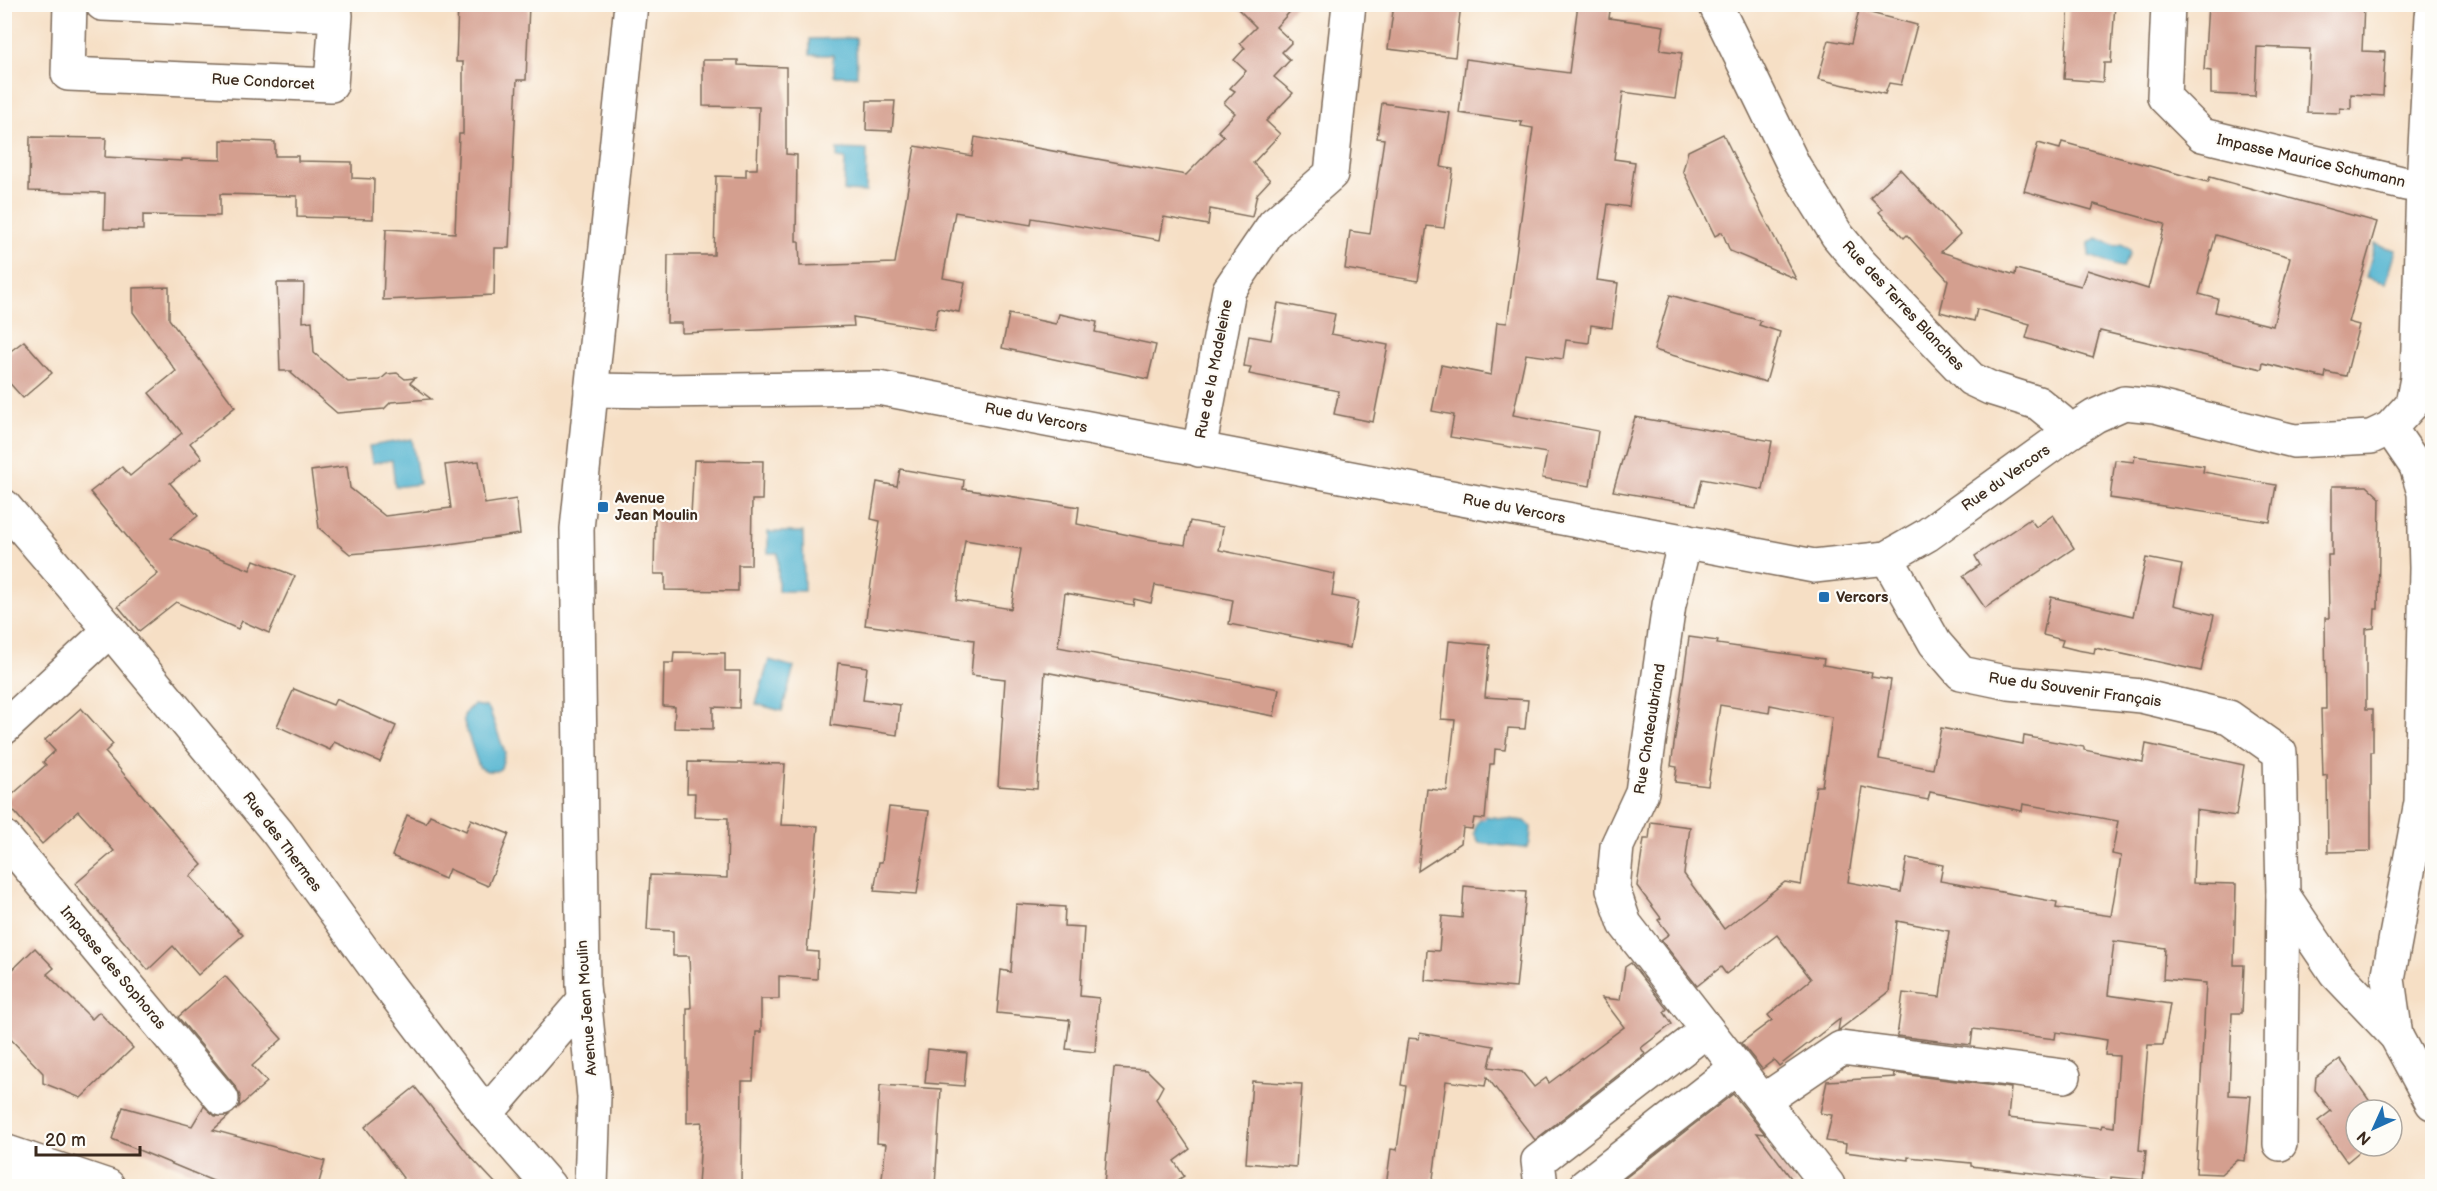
<svg xmlns="http://www.w3.org/2000/svg" width="2437" height="1191" viewBox="0 0 2437 1191" font-family="'Balsamiq Sans',sans-serif">
<style>
.water{fill:#51b4d0;stroke:#466f77;stroke-width:1.5}
.building{fill:#d49f8f;fill-rule:evenodd}
.lines{fill:none;stroke-linecap:round;stroke-linejoin:round}
.minor-casing{stroke:#7c6958;stroke-width:36}
.major-casing{stroke:#7c6958;stroke-width:36}
.minor{stroke:#fff;stroke-width:33}
.major{stroke:#fff;stroke-width:33}
.poi-dot{fill:#1f6fb2;stroke:#fdfcf7;stroke-width:2}
.labels{text-anchor:middle;dominant-baseline:central;stroke-width:4.5;stroke-linejoin:round;paint-order:stroke}
.street-label{font-size:15px;fill:#3b2a1e;stroke:#fdfcf7}
.poi-label{font-size:15px;font-weight:bold;fill:#3b2a1e;stroke:#fdfcf7;text-anchor:start}
</style>
<rect width="100%" height="100%" fill="#fdfcf7"/>
<filter id="ink" filterUnits="userSpaceOnUse"><feTurbulence type="fractalNoise" baseFrequency=".0167" numOctaves="2"/><feDisplacementMap in="SourceGraphic" scale="12" xChannelSelector="R" yChannelSelector="G"/><feConvolveMatrix kernelMatrix="1 2 1 2 8 2 1 2 1" color-interpolation-filters="sRGB"/></filter>
<filter id="wash" filterUnits="userSpaceOnUse"><feTurbulence type="fractalNoise" baseFrequency=".008" numOctaves="4" result="noise"/><feDisplacementMap in="SourceGraphic" scale="24" xChannelSelector="R" yChannelSelector="G"/><feGaussianBlur stdDeviation="1.35" result="paint"/><feColorMatrix in="noise" values="0 0 0 0 0 0 0 0 0 0 0 0 0 0 0 0 0 1.4 0 .05"/><feComposite in="paint" operator="in"/></filter>
<g filter="url(#wash)">
<rect width="100%" height="100%" fill="#f6dfc5"/>
<!-- water -->
<g class="water">
<path d="M 856,38 L 857,76 L 834,76 L 833,55 L 810,55 L 810,39 Z"/>
<path d="M 837,149 L 867,150 L 866,192 L 844,191 L 845,159 L 837,158 Z"/>
<path d="M 2097,238 L 2115,246 L 2122,244 L 2130,250 L 2130,254 L 2123,267 C 2111,266 2101,259 2089,256 L 2089,243 Z"/>
<path d="M 2375,244 L 2396,250 L 2386,283 L 2366,277 Z"/>
<path d="M 412,439 L 419,484 L 395,487 L 392,460 L 372,463 L 369,446 Z"/>
<path d="M 768,532 L 803,532 L 804,591 L 778,591 L 778,553 L 768,553 Z"/>
<path d="M 769,660 L 794,667 L 782,711 L 756,704 Z"/>
<path d="M 474,705 L 486,707 L 490,711 L 505,753 L 501,768 L 497,771 L 487,771 L 479,767 L 464,723 C 462,714 467,709 474,705 Z"/>
<path d="M 1484,816 L 1525,821 L 1531,827 L 1530,842 L 1528,847 L 1523,848 L 1479,843 L 1474,834 L 1476,824 Z"/>
</g>
<g id="blocks">
<!-- building -->
<g class="building">
<path d="M 458,4 L 529,4 L 526,80 L 517,80 L 509,248 L 495,248 L 494,295 L 383,300 L 386,229 L 455,233 L 459,134 L 463,134 L 463,62 L 456,62 Z"/>
<path d="M 1233,4 L 1297,4 L 1276,27 L 1292,42 L 1282,52 L 1290,60 L 1274,77 L 1293,93 L 1266,121 L 1280,134 L 1253,163 L 1270,180 L 1257,194 L 1252,217 L 1210,209 L 1208,225 L 1164,217 L 1160,240 L 1032,218 L 1031,225 L 955,212 L 943,278 L 965,282 L 959,312 L 938,308 L 934,330 L 853,317 L 854,326 L 682,333 L 682,323 L 667,323 L 668,255 L 714,255 L 716,176 L 746,177 L 746,169 L 757,169 L 759,107 L 703,106 L 703,60 L 738,60 L 738,65 L 786,67 L 786,154 L 797,155 L 796,241 L 799,241 L 800,266 L 895,263 L 915,146 L 972,156 L 975,137 L 1186,175 L 1224,136 L 1218,131 L 1235,113 L 1224,103 L 1235,91 L 1230,88 L 1246,71 L 1234,60 L 1245,48 L 1240,43 L 1256,27 Z"/>
<path d="M 1394,4 L 1461,4 L 1455,57 L 1388,49 Z"/>
<path d="M 1578,4 L 1611,4 L 1609,18 L 1664,26 L 1660,50 L 1682,53 L 1675,99 L 1623,92 L 1614,159 L 1635,162 L 1629,207 L 1608,204 L 1597,280 L 1618,283 L 1612,328 L 1591,325 L 1589,343 L 1566,340 L 1563,359 L 1526,354 L 1513,415 L 1598,431 L 1590,486 L 1542,478 L 1547,453 L 1450,437 L 1454,415 L 1432,411 L 1441,365 L 1491,375 L 1497,322 L 1507,323 L 1533,128 L 1521,126 L 1522,122 L 1459,113 L 1466,59 L 1569,73 Z"/>
<path d="M 2069,4 L 2115,4 L 2111,63 L 2104,63 L 2103,82 L 2064,79 Z"/>
<path d="M 2208,4 L 2364,4 L 2362,51 L 2385,52 L 2383,96 L 2351,94 L 2351,109 L 2340,108 L 2340,113 L 2307,112 L 2310,49 L 2257,47 L 2255,96 L 2211,94 L 2211,71 L 2204,70 Z"/>
<path d="M 1859,10 L 1917,25 L 1901,85 L 1889,83 L 1885,94 L 1818,79 L 1829,40 L 1851,44 Z"/>
<path d="M 867,101 L 895,101 L 892,131 L 866,130 Z"/>
<path d="M 1382,103 L 1450,113 L 1441,167 L 1453,169 L 1444,228 L 1427,226 L 1418,281 L 1345,269 L 1350,231 L 1370,234 L 1384,139 L 1377,138 Z"/>
<path d="M 1723,134 L 1762,213 L 1796,279 L 1730,251 L 1722,232 L 1715,236 L 1683,171 L 1688,151 Z"/>
<path d="M 30,137 L 106,138 L 105,157 L 182,161 L 182,159 L 221,160 L 221,140 L 275,142 L 275,156 L 298,156 L 298,161 L 352,162 L 352,178 L 374,179 L 373,219 L 297,217 L 297,196 L 220,194 L 220,216 L 143,215 L 143,230 L 104,229 L 105,193 L 29,191 Z"/>
<path d="M 2062,142 L 2208,182 L 2210,177 L 2271,194 L 2271,193 L 2377,222 L 2348,322 L 2359,325 L 2346,376 L 2326,372 L 2325,378 L 2263,363 L 2262,369 L 2100,331 L 2093,358 L 2026,338 L 2030,324 L 1977,309 L 1974,321 L 1940,312 L 1948,280 L 1907,235 L 1904,238 L 1879,212 L 1882,209 L 1870,197 L 1900,169 L 1960,234 L 1941,252 L 2015,275 L 2016,269 L 2081,286 L 2087,270 L 2148,289 L 2165,224 L 2094,204 L 2092,210 L 2024,191 L 2038,143 L 2060,149 ZM 2216,235 L 2290,257 L 2273,326 L 2215,312 L 2218,299 L 2199,294 Z"/>
<path d="M 277,283 L 304,283 L 303,322 L 312,321 L 314,353 L 348,382 L 380,380 L 387,374 L 397,373 L 405,379 L 415,378 L 410,383 L 431,399 L 391,402 L 384,409 L 337,413 L 291,373 L 292,371 L 280,371 Z"/>
<path d="M 169,287 L 169,319 L 235,407 L 190,443 L 202,458 L 170,483 L 198,516 L 170,538 L 250,570 L 254,560 L 295,576 L 269,633 L 242,621 L 238,629 L 176,602 L 139,631 L 118,606 L 158,574 L 90,492 L 122,467 L 130,476 L 182,433 L 149,393 L 176,371 L 133,312 L 133,288 Z"/>
<path d="M 1670,295 L 1761,321 L 1759,325 L 1780,332 L 1766,382 L 1654,350 Z"/>
<path d="M 1278,303 L 1335,314 L 1331,334 L 1388,345 L 1373,422 L 1334,414 L 1339,391 L 1249,374 L 1251,367 L 1244,366 L 1249,336 L 1271,340 Z"/>
<path d="M 1009,314 L 1056,324 L 1059,314 L 1097,322 L 1095,332 L 1156,345 L 1148,379 L 1002,348 Z"/>
<path d="M 24,341 L 52,373 L 23,398 L 4,377 L 4,356 Z"/>
<path d="M 1635,417 L 1772,441 L 1763,490 L 1702,479 L 1696,505 L 1613,491 Z"/>
<path d="M 2135,456 L 2204,466 L 2203,472 L 2276,485 L 2270,522 L 2110,498 L 2115,460 L 2134,462 Z"/>
<path d="M 694,460 L 763,461 L 762,500 L 752,500 L 751,565 L 738,565 L 738,591 L 665,590 L 665,574 L 654,574 L 655,516 L 691,515 Z"/>
<path d="M 479,461 L 485,504 L 516,499 L 520,534 L 427,547 L 350,554 L 319,528 L 311,471 L 347,466 L 350,488 L 385,516 L 451,508 L 445,465 Z"/>
<path d="M 900,469 L 964,480 L 963,489 L 1079,507 L 1077,524 L 1147,539 L 1185,545 L 1190,521 L 1223,527 L 1219,550 L 1335,574 L 1332,596 L 1358,601 L 1350,648 L 1229,624 L 1233,600 L 1210,595 L 1155,585 L 1151,603 L 1134,599 L 1133,605 L 1065,593 L 1058,647 L 1279,689 L 1274,716 L 1045,672 L 1037,789 L 998,786 L 1005,679 L 971,675 L 974,640 L 865,625 L 880,521 L 871,519 L 877,482 L 897,486 ZM 965,540 L 1021,549 L 1011,609 L 956,600 Z"/>
<path d="M 2332,486 L 2367,486 L 2380,498 L 2378,609 L 2375,609 L 2374,628 L 2366,629 L 2366,709 L 2373,709 L 2373,752 L 2371,752 L 2371,851 L 2328,852 L 2327,775 L 2323,776 L 2321,709 L 2326,709 L 2325,618 L 2329,618 L 2328,555 L 2332,555 Z"/>
<path d="M 2053,515 L 2074,548 L 1985,608 L 1963,576 L 1980,565 L 1975,556 L 2030,519 L 2036,527 Z"/>
<path d="M 2146,558 L 2182,565 L 2174,605 L 2214,615 L 2201,671 L 2095,648 L 2094,653 L 2077,650 L 2061,646 L 2063,640 L 2043,635 L 2051,597 L 2133,616 Z"/>
<path d="M 1689,637 L 1718,641 L 1717,644 L 1824,659 L 1823,665 L 1872,673 L 1871,677 L 1891,680 L 1879,759 L 1933,769 L 1941,728 L 2023,744 L 2024,736 L 2084,747 L 2084,750 L 2143,762 L 2146,744 L 2244,765 L 2236,816 L 2196,810 L 2193,883 L 2236,884 L 2234,965 L 2244,965 L 2242,1013 L 2232,1013 L 2229,1095 L 2251,1096 L 2245,1161 L 2237,1160 L 2221,1174 L 2196,1173 L 2206,983 L 2163,979 L 2165,948 L 2114,941 L 2108,995 L 2170,1004 L 2163,1045 L 2148,1045 L 2139,1150 L 2146,1151 L 2143,1180 L 2111,1177 L 2111,1182 L 1971,1166 L 1971,1163 L 1908,1157 L 1908,1160 L 1845,1152 L 1846,1144 L 1826,1141 L 1832,1115 L 1820,1113 L 1827,1081 L 1896,1077 L 1893,1073 L 2011,1088 L 2008,1118 L 2101,1128 L 2102,1125 L 2114,1127 L 2119,1056 L 2105,1055 L 2107,1040 L 2056,1032 L 2055,1039 L 1973,1029 L 1971,1045 L 1897,1036 L 1903,993 L 1940,997 L 1949,931 L 1897,921 L 1889,992 L 1839,1030 L 1838,1031 L 1840,1019 L 1779,1066 L 1774,1060 L 1762,1069 L 1741,1043 L 1772,1020 L 1768,1015 L 1811,979 L 1777,935 L 1726,974 L 1721,967 L 1697,986 L 1661,940 L 1669,934 L 1658,920 L 1661,918 L 1637,886 L 1644,839 L 1649,839 L 1651,822 L 1690,827 L 1684,874 L 1724,929 L 1785,882 L 1801,885 L 1816,786 L 1822,786 L 1832,717 L 1770,705 L 1769,713 L 1720,705 L 1708,786 L 1675,782 L 1677,767 L 1671,766 ZM 1862,787 L 1928,800 L 1930,792 L 2022,811 L 2023,804 L 2118,821 L 2112,854 L 2121,856 L 2111,916 L 2056,908 L 2057,902 L 1940,881 L 1943,865 L 1907,858 L 1901,892 L 1848,882 Z"/>
<path d="M 1449,641 L 1490,645 L 1485,697 L 1528,700 L 1525,729 L 1508,728 L 1505,750 L 1495,749 L 1494,764 L 1490,764 L 1485,819 L 1474,818 L 1472,829 L 1463,828 L 1461,843 L 1418,871 L 1427,789 L 1447,791 L 1455,720 L 1441,719 Z"/>
<path d="M 674,652 L 725,653 L 725,671 L 740,671 L 739,708 L 713,707 L 713,729 L 674,728 L 675,707 L 663,706 L 664,663 L 673,663 Z"/>
<path d="M 838,663 L 867,667 L 863,700 L 900,705 L 897,735 L 831,725 Z"/>
<path d="M 294,689 L 333,705 L 336,699 L 396,726 L 380,762 L 334,742 L 330,750 L 277,726 Z"/>
<path d="M 81,708 L 113,744 L 105,752 L 202,865 L 190,876 L 243,935 L 198,975 L 173,946 L 148,970 L 75,884 L 114,851 L 78,811 L 42,844 L 5,801 L 46,765 L 43,762 L 55,751 L 45,740 Z"/>
<path d="M 688,762 L 785,764 L 781,825 L 818,826 L 807,951 L 818,952 L 817,979 L 779,976 L 779,999 L 761,999 L 761,1032 L 756,1032 L 753,1081 L 742,1081 L 741,1186 L 698,1186 L 702,1122 L 687,1123 L 687,1008 L 691,1008 L 689,956 L 673,956 L 673,931 L 647,930 L 650,875 L 727,878 L 728,818 L 694,817 L 695,793 L 687,793 Z"/>
<path d="M 889,807 L 929,811 L 917,894 L 874,891 L 879,862 L 882,862 Z"/>
<path d="M 407,815 L 426,823 L 430,815 L 466,831 L 471,819 L 509,834 L 488,886 L 449,869 L 445,879 L 392,856 Z"/>
<path d="M 1464,886 L 1526,892 L 1516,988 L 1425,980 L 1427,950 L 1439,951 L 1442,916 L 1462,918 Z"/>
<path d="M 1016,904 L 1065,907 L 1064,926 L 1084,927 L 1080,996 L 1099,998 L 1095,1052 L 1066,1049 L 1070,1020 L 997,1013 L 1001,970 L 1011,972 Z"/>
<path d="M 35,948 L 54,968 L 47,974 L 92,1019 L 99,1012 L 133,1048 L 81,1098 L 43,1083 L 43,1073 L 4,1032 L 4,978 Z"/>
<path d="M 1631,963 L 1667,1009 L 1664,1012 L 1672,1024 L 1641,1048 L 1645,1054 L 1535,1140 L 1487,1077 L 1485,1086 L 1446,1081 L 1432,1186 L 1386,1186 L 1391,1149 L 1397,1150 L 1406,1086 L 1401,1085 L 1408,1038 L 1419,1039 L 1420,1033 L 1494,1046 L 1489,1067 L 1522,1072 L 1534,1087 L 1546,1078 L 1549,1083 L 1624,1027 L 1602,998 L 1620,1000 L 1625,967 Z"/>
<path d="M 225,976 L 282,1039 L 252,1066 L 267,1082 L 239,1107 L 240,1096 L 236,1087 L 178,1017 Z"/>
<path d="M 928,1049 L 967,1053 L 964,1086 L 925,1083 Z"/>
<path d="M 2340,1059 L 2376,1110 L 2356,1110 L 2356,1146 L 2366,1146 L 2347,1162 L 2318,1121 L 2331,1111 L 2315,1090 L 2316,1077 Z"/>
<path d="M 1114,1068 L 1147,1070 L 1163,1086 L 1156,1099 L 1190,1149 L 1174,1161 L 1184,1176 L 1169,1186 L 1104,1186 Z"/>
<path d="M 1252,1081 L 1302,1084 L 1296,1167 L 1246,1163 Z"/>
<path d="M 880,1085 L 941,1089 L 935,1186 L 881,1186 L 886,1144 L 877,1143 Z"/>
<path d="M 415,1087 L 469,1155 L 498,1186 L 409,1186 L 365,1127 Z"/>
<path d="M 1733,1094 L 1765,1134 L 1757,1133 L 1797,1186 L 1615,1186 Z"/>
<path d="M 204,1106 L 215,1116 L 229,1116 L 213,1130 L 325,1161 L 318,1186 L 225,1186 L 112,1139 L 123,1107 L 192,1126 Z"/>
</g>
</g>
</g>
<g filter="url(#ink)">
<use href="#blocks" fill-opacity="0" stroke="#7c6958" stroke-width="1.5"/>
<g class="lines">
<defs>
<g id="minor">
<path d="M 70,4 L 68,74 L 331,85 L 336,15 L 102,4"/>
<path d="M 1715,4 L 1794,166 L 1837,235 L 1860,263 L 1971,379 L 1990,388 L 2038,403 L 2060,421 L 2070,432"/>
<path d="M 2168,4 L 2164,97 L 2202,135 L 2406,184 L 2423,185"/>
<path d="M 591,390 L 658,391 L 878,388 L 1814,566 L 1887,558 L 1927,535 L 2070,432 L 2095,416 L 2124,403 L 2155,406 L 2294,441 L 2371,437 L 2390,428 L 2412,404 L 2417,378 L 2423,185 L 2432,16"/>
<path d="M 2390,428 L 2416,466 L 2424,493 L 2426,568 L 2421,802 L 2388,979 L 2396,1036"/>
<path d="M 1199,450 L 1229,290 L 1274,224 L 1331,174 L 1349,4"/>
<path d="M 1685,541 L 1669,605 L 1642,792 L 1617,846 L 1613,889 L 1625,924 L 1828,1185"/>
<path d="M 1887,558 L 1935,643 L 1961,673 L 2009,683 L 2141,696 L 2229,717 L 2280,753 L 2283,895 L 2280,1144"/>
<path d="M 4,728 L 110,630"/>
<path d="M 4,837 L 222,1099"/>
<path d="M 2283,895 L 2335,972 L 2396,1036 L 2432,1103"/>
<path d="M 1763,1101 L 1841,1048 L 2064,1076"/>
<path d="M 486,1114 L 585,999"/>
<path d="M 4,1151 L 108,1186"/>
<path d="M 20,1186 L 30,1160"/>
<path d="M 591,1186 L 594,1097 L 583,985 L 577,529 L 631,4"/>
<path d="M 1541,1186 L 1538,1161 L 1707,1030"/>
<path d="M 1585,1186 L 1736,1068"/>
</g>
<path id="major" d="M 4,506 L 110,630 L 278,833 L 385,981 L 486,1114 L 549,1186"/>
</defs>
<!-- minor casing -->
<use href="#minor" class="minor-casing"/>
<!-- major casing -->
<use href="#major" class="major-casing"/>
<!-- minor -->
<use href="#minor" class="minor"/>
<!-- major -->
<use href="#major" class="major"/>
</g>
</g>
<!-- markers -->
<g class="poi-dot">
<rect x="597" y="501" width="12" height="12" rx="3"/>
<rect x="1818" y="591" width="12" height="12" rx="3"/>
</g>
<g class="labels">
<!-- street labels -->
<g class="street-label">
<text transform="translate(263 82) rotate(3)">Rue Condorcet</text>
<text transform="translate(2311 161) rotate(13)">Impasse Maurice Schumann</text>
<text transform="translate(1903 306) rotate(47)">Rue des Terres Blanches</text>
<text transform="translate(1214 369) rotate(-79)">Rue de la Madeleine</text>
<text transform="translate(1036 418) rotate(11)">Rue du Vercors</text>
<text transform="translate(2006 478) rotate(-35)">Rue du Vercors</text>
<text transform="translate(1514 509) rotate(11)">Rue du Vercors</text>
<text transform="translate(2075 690) rotate(8)">Rue du Souvenir Français</text>
<text transform="translate(1650 729) rotate(-81)">Rue Chateaubriand</text>
<text transform="translate(282 842) rotate(53)">Rue des Thermes</text>
<text transform="translate(113 968) rotate(50)">Impasse des Sophoras</text>
<text transform="translate(587 1008) rotate(-94)">Avenue Jean Moulin</text>
</g>
<!-- poi labels -->
<g class="poi-label">
<text x="615" y="498">Avenue<tspan x="615" dy="17">Jean Moulin</tspan></text>
<text x="1836" y="597">Vercors</text>
</g>
</g>
<!-- margin -->
<rect width="2437" height="1191" fill="none" stroke="#fdfcf7" stroke-width="24"/>
<!-- north arrow -->
<g transform="translate(2374 1128) rotate(225)"><circle r="28" fill="#fdfcf7" stroke="#afa8a0" stroke-width="1.5"/>
<path d="M0-4.5L10 22L0 15L-10 22Z" fill="#1f6fb2"/>
<text y="-9" font-size="16" font-weight="bold" text-anchor="middle" fill="#3b2a1e">N</text>
</g>
<!-- scale -->
<path d="M36 1146v9h104v-9" fill="none" stroke="#3b2a1e" stroke-width="3"/>
<text x="45" y="1146" font-size="18" fill="#3b2a1e" stroke="#fdfcf7" stroke-width="4.5" paint-order="stroke">20 m</text>
</svg>
